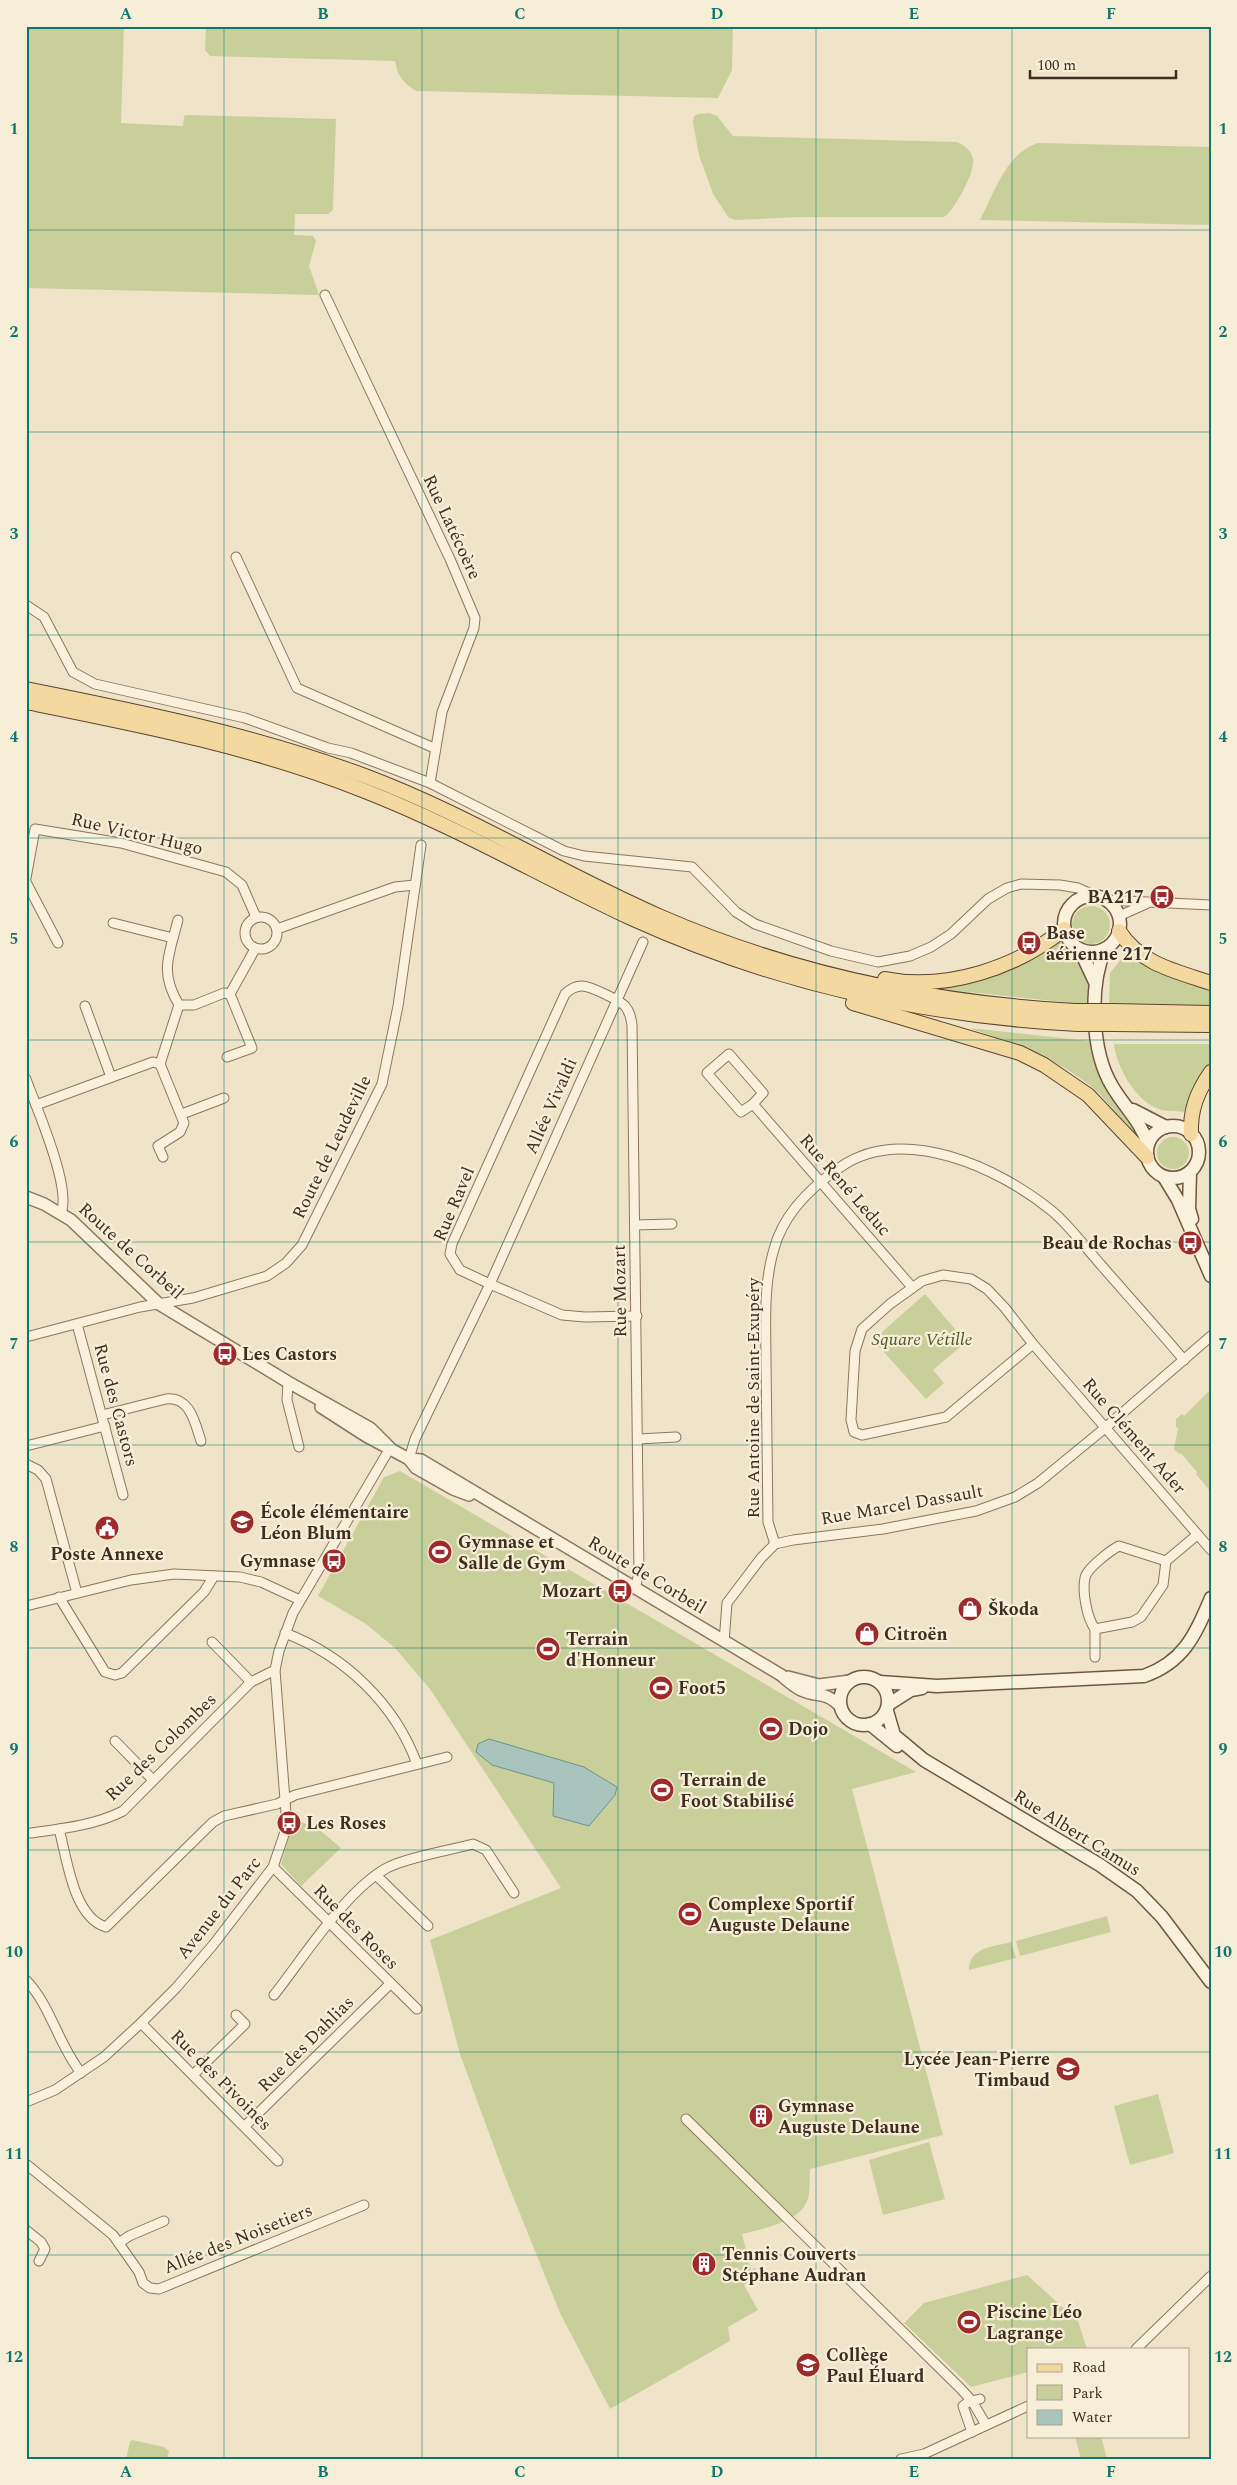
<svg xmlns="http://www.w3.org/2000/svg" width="1237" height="2485" viewBox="0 0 1237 2485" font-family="Spectral,serif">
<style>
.green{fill:#c9cf9b}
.water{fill:#a9c4bc;stroke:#6f938a}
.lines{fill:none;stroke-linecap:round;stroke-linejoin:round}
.minor-casing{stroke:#8d765c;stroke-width:11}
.tertiary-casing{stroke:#8d765c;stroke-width:14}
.secondary-casing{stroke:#6f573f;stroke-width:15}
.primary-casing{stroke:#5b4430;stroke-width:16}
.minor{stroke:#faf1dc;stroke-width:9}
.tertiary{stroke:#faf1dc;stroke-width:11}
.secondary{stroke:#faf1dc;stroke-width:12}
.primary{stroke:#f3d9a0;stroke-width:14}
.primary-bridge-casing{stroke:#5b4430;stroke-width:16;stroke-linecap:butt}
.primary-bridge{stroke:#f3d9a0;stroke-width:14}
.grid{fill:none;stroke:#0f766e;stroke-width:1;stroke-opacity:0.55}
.labels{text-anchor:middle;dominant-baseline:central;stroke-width:4.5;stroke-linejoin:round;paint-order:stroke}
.street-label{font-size:18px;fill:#3d2e20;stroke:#f7eed8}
.poi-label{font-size:18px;font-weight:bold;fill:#3d2e20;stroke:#f7eed8;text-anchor:start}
.park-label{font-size:18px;font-style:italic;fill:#4d5a26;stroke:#f7eed8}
.neatline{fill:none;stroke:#0f766e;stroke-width:2}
.grid-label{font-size:16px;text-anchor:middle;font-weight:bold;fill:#0f766e}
</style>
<rect width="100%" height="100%" fill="#f0e4c8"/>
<!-- green -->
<g class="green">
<path d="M 26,26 L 124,26 L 121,123 L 183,126 L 184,116 L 188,115 L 336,119 L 333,210 L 328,214 L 295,214 L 294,235 L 313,236 L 316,241 L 309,266 L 319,295 L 26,288 Z"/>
<path d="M 206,26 L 733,26 L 732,70 L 718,98 L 416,91 C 403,83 397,75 395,61 L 210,56 L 205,50 Z"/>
<path d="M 709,113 L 717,116 L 733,136 L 957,142 C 965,146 971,150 973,159 C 976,171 954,211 944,217 L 799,217 L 736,220 L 729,218 L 713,194 L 699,155 L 693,123 L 694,116 L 698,114 Z"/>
<path d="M 1038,143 L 1211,147 L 1211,225 L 980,220 C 995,192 1005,154 1038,143 Z"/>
<circle cx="1091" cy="925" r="19"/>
<path d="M 1060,940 L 1071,952 L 1079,955 L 1087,976 L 1090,1005 L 941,989 L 991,976 Z"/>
<path d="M 1127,952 L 1154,970 L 1211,991 L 1211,1005 L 1109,1005 L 1110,973 Z"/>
<path d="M 969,1028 L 1089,1041 L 1102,1079 L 1138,1128 L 1137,1137 C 1121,1119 1106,1098 1087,1083 C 1053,1057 1010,1042 969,1028 Z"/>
<path d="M 1114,1044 L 1211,1044 L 1211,1065 L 1191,1091 L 1187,1112 C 1176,1111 1165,1112 1156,1108 C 1135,1099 1116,1066 1114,1044 Z"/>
<circle cx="1173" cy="1153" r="16"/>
<path d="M 925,1294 L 966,1342 L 933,1370 L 944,1383 L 926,1399 L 873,1340 Z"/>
<path d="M 1211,1389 L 1211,1492 L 1196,1474 L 1197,1472 L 1181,1453 L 1179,1454 L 1174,1449 L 1178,1428 L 1176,1427 L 1176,1419 L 1182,1414 L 1184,1416 Z"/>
<path d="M 400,1471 L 916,1772 L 852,1789 L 943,2135 L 810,2169 C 809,2179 811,2192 807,2201 C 800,2222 761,2229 742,2234 L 751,2270 L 755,2268 L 759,2277 L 744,2285 L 758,2310 L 728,2327 L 730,2341 L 610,2409 L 560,2313 L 504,2174 L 460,2054 L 430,1940 L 561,1888 L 430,1689 L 395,1648 L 366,1624 L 318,1596 L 384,1477 Z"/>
<path d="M 294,1820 L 316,1827 L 341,1848 L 301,1886 L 281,1864 Z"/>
<path d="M 1107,1916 L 1111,1932 L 1020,1956 L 1016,1941 Z"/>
<path d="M 1011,1942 L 1016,1958 L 969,1970 C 969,1947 993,1947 1011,1942 Z"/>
<path d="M 1158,2094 L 1174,2153 L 1130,2165 L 1114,2106 Z"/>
<path d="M 929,2142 L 945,2199 L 883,2215 L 869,2160 Z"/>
<path d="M 1027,2275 L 1078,2321 L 1087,2349 L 1028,2349 L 1028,2372 L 971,2387 L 904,2323 L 924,2303 Z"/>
<path d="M 1075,2436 L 1101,2436 L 1107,2459 L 1081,2459 Z"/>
<path d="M 132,2440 L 164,2447 L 169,2451 L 167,2459 L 126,2459 L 130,2442 Z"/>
</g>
<!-- water -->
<path class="water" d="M 489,1739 L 584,1767 L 617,1787 L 615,1795 L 589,1826 L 553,1816 L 554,1783 L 492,1765 L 476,1752 L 478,1744 Z"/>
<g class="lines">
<defs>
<g id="minor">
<path d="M 325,295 L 450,559 L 475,618 L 474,628 L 442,712 L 430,783"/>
<path d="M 236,557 L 297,688 L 434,748"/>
<path d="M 26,605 L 44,617 L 73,672 L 95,684 L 245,718 L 328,748 L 351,753 L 430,783 L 564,851 L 584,856 L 692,867 L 736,912 L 755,924 L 831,951 L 878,962 L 910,956 L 931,947 L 951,934 L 988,899 L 1007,888 L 1021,884 L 1060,885 L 1078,888 L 1096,896"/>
<path d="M 26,878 L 35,829 L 121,843 L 226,872 L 242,885 L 256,917"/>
<path d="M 26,882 L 58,943"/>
<path d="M 1106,900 L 1211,905"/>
<path d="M 1119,916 L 1146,904"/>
<circle cx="261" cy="933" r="16"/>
<path d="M 178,920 C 169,955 159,972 179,1005"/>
<path d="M 113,923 L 173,938"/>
<path d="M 277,929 L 395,887 L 415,885"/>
<path d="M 85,1006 L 111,1077"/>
<path d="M 729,1054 L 763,1093 L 753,1104 L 741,1112 L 707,1073 Z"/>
<path d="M 227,1057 L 252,1048 L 230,994"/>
<path d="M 160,1064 L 184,1123 L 180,1132 L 158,1146 L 163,1157"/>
<path d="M 26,1079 C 36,1107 72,1188 61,1213"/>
<path d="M 753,1104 L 912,1287"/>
<path d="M 36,1105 L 153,1062 L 160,1064 L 179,1005 L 194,1005 L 224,993 L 230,994 L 255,949"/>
<path d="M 182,1114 L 224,1098"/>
<path d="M 635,1225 L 672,1224"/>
<path d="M 637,1316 L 585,1317 L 562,1315 L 490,1284 L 643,942"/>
<path d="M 77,1324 L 123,1495"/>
<path d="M 26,1337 L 140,1307 L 193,1298 L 267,1276 L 286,1263 L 302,1245 L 382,1084 L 398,1006 L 421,845"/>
<path d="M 1033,1344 L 946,1417 L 862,1435 L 854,1432 L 851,1420 L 855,1351 L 862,1329 L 890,1304 L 922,1281 L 943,1275 L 971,1279 L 987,1289 L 1005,1308 L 1033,1344 L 1211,1550"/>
<path d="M 288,1382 L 287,1400 L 299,1447"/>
<path d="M 102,1415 L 166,1399 C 190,1396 195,1423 201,1441"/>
<path d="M 638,1439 L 676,1437"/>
<path d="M 26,1446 L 105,1426"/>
<path d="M 409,1459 L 415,1439 L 490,1284 L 460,1270 L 450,1254 L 452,1244 L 565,994 C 570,989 575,986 582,986 C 590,986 619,1000 625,1006 C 630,1012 631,1018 632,1025 L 639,1573 L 635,1589"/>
<path d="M 26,1464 L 38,1470 L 46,1479 L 77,1593"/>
<path d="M 775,1544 L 768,1522 C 767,1469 767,1416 766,1363 C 766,1326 763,1285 774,1249 C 783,1215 810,1188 839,1168 C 902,1123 998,1167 1052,1211 C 1070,1226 1085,1247 1101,1265 C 1129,1297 1157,1328 1184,1360"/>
<path d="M 1166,1561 L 1119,1546 C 1111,1550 1086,1569 1085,1578 C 1082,1592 1087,1618 1095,1629 L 1132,1622 L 1141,1617 L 1163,1585 L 1166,1561 L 1197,1535"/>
<path d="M 59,1597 L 105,1672 L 115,1675 L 122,1673 L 204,1592 L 214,1576"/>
<path d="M 26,1606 L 131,1580 L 174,1574 L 240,1577 L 261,1582 L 300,1600"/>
<path d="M 285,1633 C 345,1656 395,1704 417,1764"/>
<path d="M 212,1642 L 251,1682"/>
<path d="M 724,1642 L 727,1603 L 761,1558 L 775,1544 L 793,1540 L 883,1529 L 976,1511 L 1015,1497 L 1038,1483 L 1105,1428 L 1211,1336"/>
<path d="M 1095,1657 L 1095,1629"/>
<path d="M 115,1741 L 153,1780"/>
<path d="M 59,1829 C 67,1858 73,1917 106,1927 L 213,1822 L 224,1816 L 277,1804 L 295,1795 L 447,1757"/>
<path d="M 31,1833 C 61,1829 96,1825 123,1811 L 251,1682 L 275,1670"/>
<path d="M 273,1867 L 417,2009"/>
<path d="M 376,1875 L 428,1926"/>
<path d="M 26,1980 C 51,2006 58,2044 81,2073"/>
<path d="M 274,1995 C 304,1957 344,1893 385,1869 C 403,1858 451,1850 473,1844 L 486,1850 L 514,1893"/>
<path d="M 141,2023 L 278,2161"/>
<path d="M 194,2074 L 245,2024 L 236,2015"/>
<path d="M 26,2102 L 55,2090 L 104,2057 L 141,2023 L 176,1988 L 213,1945 L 273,1867 L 287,1826 L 275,1670 L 279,1651 L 293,1613 L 390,1448"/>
<path d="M 686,2119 L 960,2388 L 972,2401 L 986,2425"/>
<path d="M 245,2126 L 390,1984"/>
<path d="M 26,2164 L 113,2235 L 139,2272 L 143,2283 L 150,2288 L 159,2289 L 364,2205"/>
<path d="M 26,2230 L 41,2242 L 45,2249 L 39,2261"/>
<path d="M 119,2243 L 129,2236 L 164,2221"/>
<path d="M 1136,2349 L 1211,2276"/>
<path d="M 972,2432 L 963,2406 L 968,2402 L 980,2399"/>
<path d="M 901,2459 L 924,2454 L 1028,2406"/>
</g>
<g id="tertiary">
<path d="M 26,1197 L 44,1204 L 71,1220 L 159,1304 L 288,1382 L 370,1428 L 390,1448"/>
<path d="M 321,1407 L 366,1436 L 409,1459 L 416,1468 L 453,1489 L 469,1495"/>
<path d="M 409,1459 L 421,1460 L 781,1675 C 787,1680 793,1686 801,1690 C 818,1698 825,1690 841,1707"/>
<path d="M 788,1677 L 819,1685 L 850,1681"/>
</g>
<g id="secondary">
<circle cx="1092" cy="924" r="28"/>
<path d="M 1105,949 C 1089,986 1091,1051 1112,1086 C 1125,1108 1140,1120 1148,1144"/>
<path d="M 1080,950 L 1095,982"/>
<path d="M 1133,1110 L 1166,1127"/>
<circle cx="1173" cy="1152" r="26"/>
<path d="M 1190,1172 L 1189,1209 L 1192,1219"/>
<path d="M 1164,1177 L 1178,1200 L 1211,1276"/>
<circle cx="864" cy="1701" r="24"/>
<path d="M 880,1682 L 937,1686 L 1144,1676 C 1184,1662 1195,1635 1211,1598"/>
<path d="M 889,1704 L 911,1690 L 922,1688"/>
<path d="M 887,1711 L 894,1735 L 924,1760 L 1100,1865 L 1137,1891 L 1162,1917 L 1211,1982"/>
<path d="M 870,1724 L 897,1746"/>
</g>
<g id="primary">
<path d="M 26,689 C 141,712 255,735 365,776 C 467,814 560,873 661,917 C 792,974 933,1003 1075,1011"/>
<path d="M 26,702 C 141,725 255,747 365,791 C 457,827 541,876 631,918 C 772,982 923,1016 1078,1024"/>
<path d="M 1119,931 C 1140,964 1175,971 1211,983"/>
<path d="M 885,979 C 947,991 1016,968 1064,929"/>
<path d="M 853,1003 L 1020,1053 L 1044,1065 L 1088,1095 L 1147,1157"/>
<path d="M 1111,1011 L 1211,1013"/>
<path d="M 1110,1024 L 1211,1025"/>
<path d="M 1191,1134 C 1190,1110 1197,1092 1211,1072"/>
</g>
</defs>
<!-- minor casing -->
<use href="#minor" class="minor-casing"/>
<!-- tertiary casing -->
<use href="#tertiary" class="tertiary-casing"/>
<!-- secondary casing -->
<use href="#secondary" class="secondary-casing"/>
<!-- primary casing -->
<use href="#primary" class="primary-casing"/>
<!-- minor -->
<use href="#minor" class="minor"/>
<!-- tertiary -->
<use href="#tertiary" class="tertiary"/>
<!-- secondary -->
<use href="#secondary" class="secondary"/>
<!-- primary -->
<use href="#primary" class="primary"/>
<defs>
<g id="primary-bridge">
<path d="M 1075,1011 L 1111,1011"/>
<path d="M 1078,1024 L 1110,1024"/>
</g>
</defs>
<!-- primary-bridge casing -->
<use href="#primary-bridge" class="primary-bridge-casing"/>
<!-- primary-bridge -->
<use href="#primary-bridge" class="primary-bridge"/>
</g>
<!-- grid -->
<path class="grid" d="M 224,26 L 224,2459M 422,26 L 422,2459M 618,26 L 618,2459M 816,26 L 816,2459M 1012,26 L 1012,2459M 26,230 L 1211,230M 26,432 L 1211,432M 26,635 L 1211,635M 26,838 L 1211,838M 26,1040 L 1211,1040M 26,1242 L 1211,1242M 26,1445 L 1211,1445M 26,1648 L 1211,1648M 26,1850 L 1211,1850M 26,2052 L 1211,2052M 26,2255 L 1211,2255"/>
<!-- icons -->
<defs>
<symbol id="bus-disc" viewBox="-11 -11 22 22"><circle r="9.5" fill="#9e2a2b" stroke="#f7eed8"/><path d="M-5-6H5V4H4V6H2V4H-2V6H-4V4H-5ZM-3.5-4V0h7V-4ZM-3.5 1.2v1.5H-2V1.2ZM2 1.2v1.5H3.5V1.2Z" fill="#fff"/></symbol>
<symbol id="school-disc" viewBox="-11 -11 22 22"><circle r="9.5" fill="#9e2a2b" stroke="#f7eed8"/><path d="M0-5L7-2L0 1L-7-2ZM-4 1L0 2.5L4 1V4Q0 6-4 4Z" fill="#fff"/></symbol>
<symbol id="civic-disc" viewBox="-11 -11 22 22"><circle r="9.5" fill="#9e2a2b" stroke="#f7eed8"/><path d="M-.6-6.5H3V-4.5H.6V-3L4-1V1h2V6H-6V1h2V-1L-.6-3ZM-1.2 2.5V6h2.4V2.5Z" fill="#fff"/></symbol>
<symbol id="stadium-disc" viewBox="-11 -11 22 22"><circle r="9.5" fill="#9e2a2b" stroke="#f7eed8"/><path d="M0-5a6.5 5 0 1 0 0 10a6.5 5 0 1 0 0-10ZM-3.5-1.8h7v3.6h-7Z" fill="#fff"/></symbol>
<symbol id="shop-disc" viewBox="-11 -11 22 22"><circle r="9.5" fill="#9e2a2b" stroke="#f7eed8"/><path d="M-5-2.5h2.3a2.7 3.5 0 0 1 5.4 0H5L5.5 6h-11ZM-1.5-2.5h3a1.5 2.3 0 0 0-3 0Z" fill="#fff"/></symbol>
<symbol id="building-disc" viewBox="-11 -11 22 22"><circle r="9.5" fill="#9e2a2b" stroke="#f7eed8"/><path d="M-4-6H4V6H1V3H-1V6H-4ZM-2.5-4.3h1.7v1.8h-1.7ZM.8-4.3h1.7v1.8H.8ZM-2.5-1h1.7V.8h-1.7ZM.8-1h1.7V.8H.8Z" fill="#fff"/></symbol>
</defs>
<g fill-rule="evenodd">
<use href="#bus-disc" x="1148" y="883" width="28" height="28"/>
<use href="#bus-disc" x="1015" y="929" width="28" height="28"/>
<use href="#bus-disc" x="1176" y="1229" width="28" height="28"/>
<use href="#bus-disc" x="211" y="1340" width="28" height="28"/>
<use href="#school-disc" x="228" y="1508" width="28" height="28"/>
<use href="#civic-disc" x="93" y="1514" width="28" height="28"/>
<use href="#stadium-disc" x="426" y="1538" width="28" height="28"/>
<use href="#bus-disc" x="320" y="1547" width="28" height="28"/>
<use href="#bus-disc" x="606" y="1577" width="28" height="28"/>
<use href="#shop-disc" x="956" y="1595" width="28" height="28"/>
<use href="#shop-disc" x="853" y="1620" width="28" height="28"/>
<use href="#stadium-disc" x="534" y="1635" width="28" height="28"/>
<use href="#stadium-disc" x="647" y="1674" width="28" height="28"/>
<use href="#stadium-disc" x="757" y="1715" width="28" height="28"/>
<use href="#stadium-disc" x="648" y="1776" width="28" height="28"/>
<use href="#bus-disc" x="275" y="1809" width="28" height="28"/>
<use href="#stadium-disc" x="676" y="1900" width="28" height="28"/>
<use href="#school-disc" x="1054" y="2055" width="28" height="28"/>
<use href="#building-disc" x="747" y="2102" width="28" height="28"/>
<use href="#building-disc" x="690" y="2250" width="28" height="28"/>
<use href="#stadium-disc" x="955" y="2308" width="28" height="28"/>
<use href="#school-disc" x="794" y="2351" width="28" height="28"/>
</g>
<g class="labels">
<!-- street labels -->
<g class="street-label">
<text transform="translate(452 527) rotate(65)">Rue Latécoère</text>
<text transform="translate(137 834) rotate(13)">Rue Victor Hugo</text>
<text transform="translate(551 1106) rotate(-66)">Allée Vivaldi</text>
<text transform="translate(332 1147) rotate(-64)">Route de Leudeville</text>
<text transform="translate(845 1185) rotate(49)">Rue René Leduc</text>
<text transform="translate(454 1204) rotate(-67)">Rue Ravel</text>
<text transform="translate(131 1251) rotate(42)">Route de Corbeil</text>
<text transform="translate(620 1291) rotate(-91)">Rue Mozart</text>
<text transform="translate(753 1398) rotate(-90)">Rue Antoine de Saint-Exupéry</text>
<text transform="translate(116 1405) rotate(75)">Rue des Castors</text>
<text transform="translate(1134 1436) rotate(49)">Rue Clément Ader</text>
<text transform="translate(902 1505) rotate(-10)">Rue Marcel Dassault</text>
<text transform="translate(647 1575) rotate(31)">Route de Corbeil</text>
<text transform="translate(161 1747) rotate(-44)">Rue des Colombes</text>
<text transform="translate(1077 1833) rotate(32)">Rue Albert Camus</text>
<text transform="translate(219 1908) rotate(-52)">Avenue du Parc</text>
<text transform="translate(356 1927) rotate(45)">Rue des Roses</text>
<text transform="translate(306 2044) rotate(-45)">Rue des Dahlias</text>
<text transform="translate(221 2080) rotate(45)">Rue des Pivoines</text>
<text transform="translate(238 2239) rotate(-22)">Allée des Noisetiers</text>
</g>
<!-- poi labels -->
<g class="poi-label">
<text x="1144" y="897" text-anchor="end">BA217</text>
<text x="1046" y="933">Base<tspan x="1046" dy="21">aérienne 217</tspan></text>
<text x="1172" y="1243" text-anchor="end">Beau de Rochas</text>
<text x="242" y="1354">Les Castors</text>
<text x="260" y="1512">École élémentaire<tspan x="260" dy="21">Léon Blum</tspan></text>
<text x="458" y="1542">Gymnase et<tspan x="458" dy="21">Salle de Gym</tspan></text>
<text x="107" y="1554" text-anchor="middle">Poste Annexe</text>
<text x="316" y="1561" text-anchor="end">Gymnase</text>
<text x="602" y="1591" text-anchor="end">Mozart</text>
<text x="988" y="1609">Škoda</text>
<text x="884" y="1634">Citroën</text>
<text x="566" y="1639">Terrain<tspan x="566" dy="21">d'Honneur</tspan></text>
<text x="678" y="1688">Foot5</text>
<text x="788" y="1729">Dojo</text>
<text x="680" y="1780">Terrain de<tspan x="680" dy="21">Foot Stabilisé</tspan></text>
<text x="306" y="1823">Les Roses</text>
<text x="708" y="1904">Complexe Sportif<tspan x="708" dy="21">Auguste Delaune</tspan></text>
<text x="1050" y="2059" text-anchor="end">Lycée Jean-Pierre<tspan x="1050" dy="21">Timbaud</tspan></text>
<text x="778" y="2106">Gymnase<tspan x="778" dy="21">Auguste Delaune</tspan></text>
<text x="722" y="2254">Tennis Couverts<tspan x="722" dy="21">Stéphane Audran</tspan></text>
<text x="986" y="2312">Piscine Léo<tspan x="986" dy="21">Lagrange</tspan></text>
<text x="826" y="2355">Collège<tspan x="826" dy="21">Paul Éluard</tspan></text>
</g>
<!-- park labels -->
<g class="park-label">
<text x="922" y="1339">Square Vétille</text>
</g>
</g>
<!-- border -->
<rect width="1237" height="2485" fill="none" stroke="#f7eed8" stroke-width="55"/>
<!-- legend -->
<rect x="1027" y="2348" width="162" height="90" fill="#f7eed8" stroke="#ada18e"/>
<rect x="1037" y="2364" width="25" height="8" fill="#f3d9a0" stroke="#ada18e"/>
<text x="1072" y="2372" font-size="15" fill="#3d2e20">Road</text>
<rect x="1037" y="2385" width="25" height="15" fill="#c9cf9b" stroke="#ada18e"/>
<text x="1072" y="2398" font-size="15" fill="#3d2e20">Park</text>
<rect x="1037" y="2410" width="25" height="15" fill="#a9c4bc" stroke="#ada18e"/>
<text x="1072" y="2422" font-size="15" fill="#3d2e20">Water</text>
<!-- scale -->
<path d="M1030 70v8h146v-8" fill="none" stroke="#3d2e20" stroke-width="2.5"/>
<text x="1037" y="70" font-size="15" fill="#3d2e20" stroke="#f7eed8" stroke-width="4" paint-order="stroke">100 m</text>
<rect x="28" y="28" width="1182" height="2430" class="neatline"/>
<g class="grid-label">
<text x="126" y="19">A</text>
<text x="323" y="19">B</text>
<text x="520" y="19">C</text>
<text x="717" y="19">D</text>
<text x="914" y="19">E</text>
<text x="1111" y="19">F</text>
<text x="14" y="134">1</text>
<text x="1223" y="134">1</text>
<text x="14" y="337">2</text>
<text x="1223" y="337">2</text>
<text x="14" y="539">3</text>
<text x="1223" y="539">3</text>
<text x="14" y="742">4</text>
<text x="1223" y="742">4</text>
<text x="14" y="944">5</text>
<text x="1223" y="944">5</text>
<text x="14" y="1147">6</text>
<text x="1223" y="1147">6</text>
<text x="14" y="1349">7</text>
<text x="1223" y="1349">7</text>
<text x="14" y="1552">8</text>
<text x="1223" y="1552">8</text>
<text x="14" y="1754">9</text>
<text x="1223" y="1754">9</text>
<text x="14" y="1957">10</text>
<text x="1223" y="1957">10</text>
<text x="14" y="2159">11</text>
<text x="1223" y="2159">11</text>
<text x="14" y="2362">12</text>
<text x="1223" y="2362">12</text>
<text x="126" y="2477">A</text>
<text x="323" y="2477">B</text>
<text x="520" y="2477">C</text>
<text x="717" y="2477">D</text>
<text x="914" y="2477">E</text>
<text x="1111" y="2477">F</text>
</g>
</svg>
